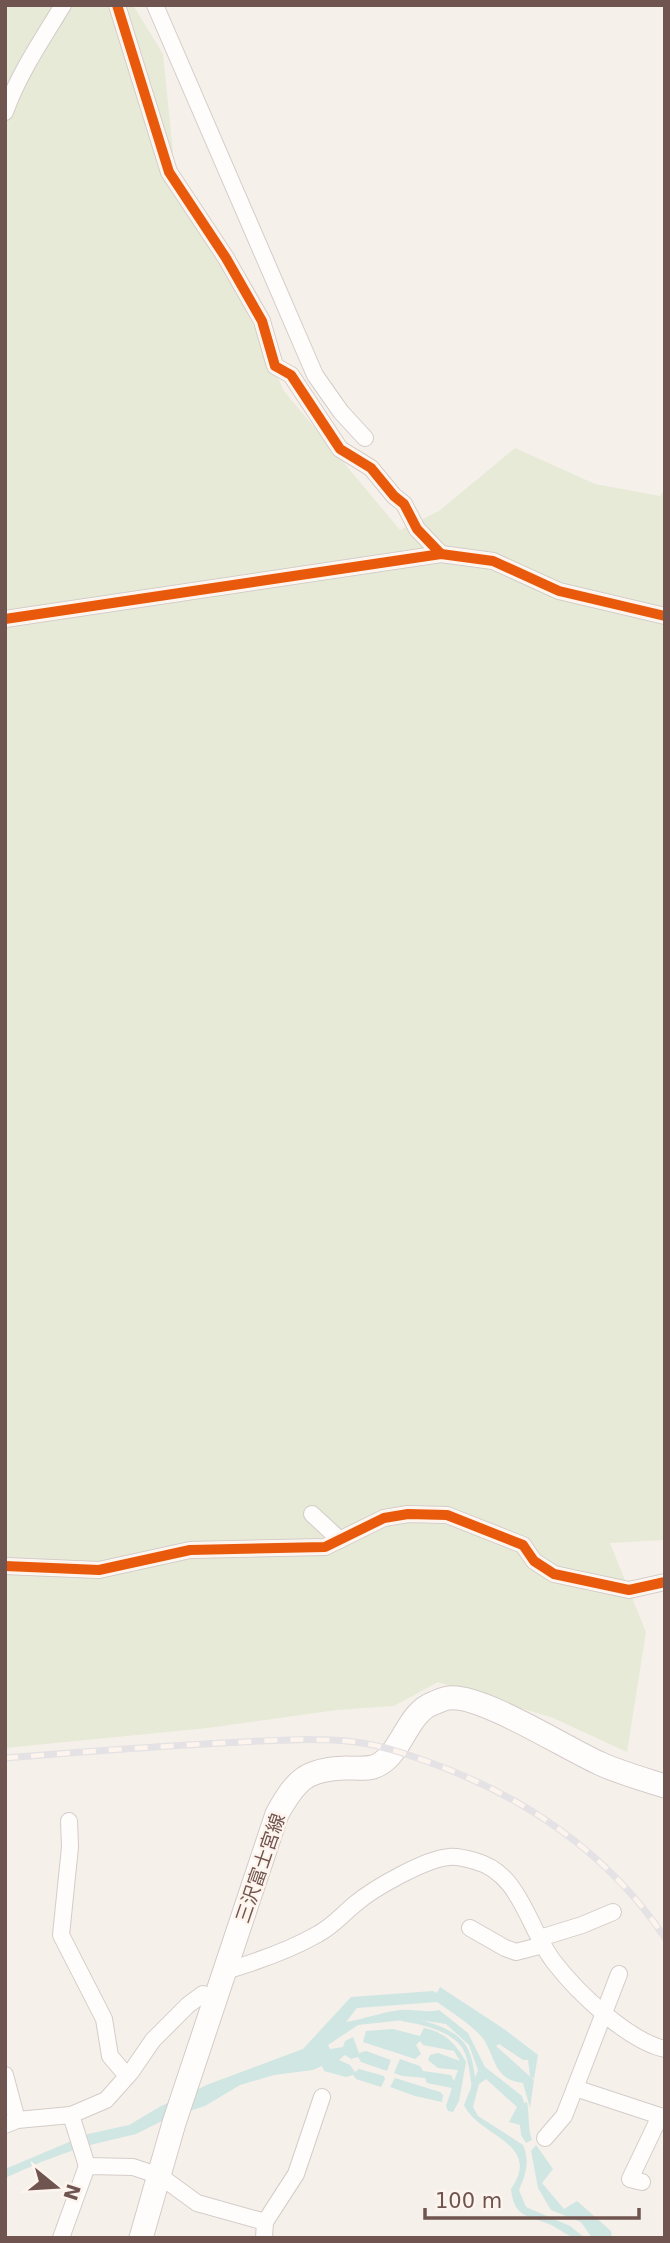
<svg xmlns="http://www.w3.org/2000/svg" width="670" height="2243" viewBox="0 0 670 2243" font-family="'DejaVu Sans','Noto Sans JP',sans-serif">
<style>
.green{fill:#e6ead7}
.water{fill:#cfe6e3}
.lines{fill:none;stroke-linecap:round;stroke-linejoin:round}
.stream{stroke:#cfe6e3;stroke-width:4.5}
.street-casing{stroke:#d4ccc8;stroke-width:18}
.secondary-casing{stroke:#d4cbc8;stroke-width:25}
.street{stroke:#fefdfc;stroke-width:16}
.secondary{stroke:#fefdfc;stroke-width:23}
.rail-casing{stroke:#e4e2e4;stroke-width:7}
.rail{stroke:#fdf4ed;stroke-width:4.5;stroke-dasharray:13;stroke-linecap:butt}
.cycleway-casing{stroke:#fdf4ed;stroke-width:15}
.cycleway{stroke:#e8590c;stroke-width:10}
.labels{text-anchor:middle;dominant-baseline:central;stroke-width:5;stroke-linejoin:round;paint-order:stroke}
.street-label{font-size:19px;fill:#70544f;stroke:#fdf4ed}
</style>
<rect width="100%" height="100%" fill="#f6f0eb"/>
<!-- green -->
<path class="green" d="M 5,5 L 133,5 L 163,54 L 174,163 L 226,267 L 284,391 L 400,530 L 439,511 L 515,448 L 595,484 L 660,496 L 665,488 L 665,1540 L 610,1543 L 646,1632 L 627,1752 L 553,1718 L 438,1682 L 394,1706 L 337,1710 L 208,1728 L 5,1748 Z"/>
<!-- water -->
<g class="water">
<path d="M 440,1987 L 504,2029 L 538,2055 L 534,2079 L 530,2076 L 528,2060 L 523,2060 L 499,2044 L 496,2046 L 534,2080 L 530,2108 L 523,2083 C 492,2080 496,2054 481,2036 C 469,2023 451,2012 437,2002 L 357,2008 L 346,2022 C 364,2019 382,2012 400,2010 C 413,2009 426,2013 439,2010 L 468,2033 L 485,2067 L 522,2096 L 524,2103 L 527,2102 C 530,2116 527,2126 532,2140 L 526,2143 L 521,2135 L 520,2125 L 509,2122 L 517,2107 L 486,2079 L 479,2084 L 473,2107 L 478,2116 L 523,2145 C 530,2161 526,2174 519,2190 L 526,2207 L 570,2226 L 585,2238 C 566,2238 564,2231 549,2224 C 526,2215 514,2217 511,2189 C 543,2143 479,2137 464,2105 L 478,2070 L 469,2045 L 446,2024 L 413,2019 L 358,2025 L 328,2045 L 330,2049 L 343,2047 L 345,2041 L 353,2037 L 359,2053 L 366,2051 L 391,2060 L 387,2071 L 361,2062 L 358,2057 L 351,2059 L 345,2055 L 339,2060 L 350,2065 L 355,2072 L 359,2069 L 384,2076 L 385,2079 L 381,2087 L 356,2079 L 353,2075 L 346,2077 L 324,2071 L 322,2066 L 313,2070 L 274,2075 L 240,2085 L 205,2106 L 168,2118 L 136,2134 L 82,2147 L 41,2162 L 5,2178 L 5,2169 L 88,2134 L 129,2125 L 161,2106 L 209,2084 L 303,2049 L 351,1997 L 433,1991 L 437,1993 Z"/>
<path d="M 424,2028 C 445,2032 456,2044 466,2062 L 459,2101 L 453,2112 L 448,2111 L 446,2106 L 452,2088 L 427,2083 L 425,2078 L 402,2076 L 394,2073 L 400,2059 L 420,2066 L 423,2071 L 451,2075 L 454,2081 L 458,2070 L 438,2068 L 428,2060 L 430,2055 L 438,2053 L 460,2061 L 454,2051 L 423,2045 L 420,2041 L 416,2045 L 421,2054 L 415,2059 L 363,2042 L 366,2031 L 393,2029 L 420,2036 Z"/>
<path d="M 395,2078 L 440,2092 L 443,2095 L 442,2102 L 415,2096 L 390,2087 Z"/>
<path d="M 536,2145 L 553,2169 L 542,2183 L 564,2209 L 577,2201 L 611,2231 L 612,2238 L 592,2238 L 581,2222 L 551,2210 L 538,2188 L 531,2151 Z"/>
</g>
<g class="lines">
<!-- stream -->
<path class="stream" d="M 403,2019 C 422,2022 451,2029 463,2045 C 471,2056 472,2074 474,2087"/>
<defs>
<g id="street">
<path d="M 117,5 L 169,172 L 226,258 L 262,321 L 275,366 L 291,375 L 340,449 L 371,468 L 394,496 L 404,504 L 417,529 L 441,554"/>
<path d="M 155,5 L 315,375 L 341,412 L 365,438"/>
<path d="M 5,112 C 19,73 42,40 63,5"/>
<path d="M 5,619 L 441,554 L 493,561 L 559,591 L 665,616"/>
<path d="M 312,1514 L 340,1540"/>
<path d="M 5,1566 L 99,1570 L 190,1550 L 325,1547 L 384,1518 L 408,1514 L 447,1515 L 523,1545 L 534,1561 L 554,1574 L 629,1590 L 665,1582"/>
<path d="M 69,1821 L 70,1847 L 61,1935 L 104,2019 L 110,2056 L 127,2076"/>
<path d="M 470,1928 L 505,1948 L 516,1952 L 543,1945"/>
<path d="M 540,1938 L 582,1925 L 613,1912"/>
<path d="M 225,1971 C 256,1962 290,1950 318,1934 C 333,1926 343,1914 355,1904 C 374,1888 425,1859 449,1857 C 457,1856 468,1859 475,1861 C 521,1873 528,1929 554,1962 C 577,1992 628,2041 665,2049"/>
<path d="M 619,1974 L 575,2088 L 660,2116 L 630,2179 L 642,2182"/>
<path d="M 5,2075 L 17,2120"/>
<path d="M 71,2115 L 87,2166"/>
<path d="M 5,2125 L 17,2120 L 71,2115 L 106,2100 L 131,2072 L 153,2040 L 188,2005 L 203,1994 L 216,1999"/>
<path d="M 545,2138 L 564,2116 L 575,2088"/>
<path d="M 61,2238 L 87,2166 L 133,2167 L 160,2176 L 197,2203 L 265,2222"/>
<path d="M 264,2238 L 265,2222 L 296,2174 L 322,2097"/>
</g>
<path id="secondary" d="M 141,2238 L 174,2123 L 277,1814 C 296,1780 306,1769 346,1768 C 355,1768 365,1769 373,1767 C 402,1758 405,1713 434,1703 C 439,1701 445,1698 449,1698 C 481,1694 567,1749 599,1763 C 620,1773 643,1779 665,1786"/>
</defs>
<!-- street casing -->
<use href="#street" class="street-casing"/>
<!-- secondary casing -->
<use href="#secondary" class="secondary-casing"/>
<!-- street -->
<use href="#street" class="street"/>
<!-- secondary -->
<use href="#secondary" class="secondary"/>
<defs>
<path id="rail" d="M 5,1758 C 78,1752 150,1747 222,1743 C 266,1741 311,1737 355,1742 C 380,1745 403,1753 426,1761 C 522,1795 608,1852 665,1938"/>
</defs>
<!-- rail casing -->
<use href="#rail" class="rail-casing"/>
<!-- rail -->
<use href="#rail" class="rail"/>
<defs>
<g id="cycleway">
<path d="M 117,5 L 169,172 L 226,258 L 262,321 L 275,366 L 291,375 L 340,449 L 371,468 L 394,496 L 404,504 L 417,529 L 441,554"/>
<path d="M 5,619 L 441,554 L 493,561 L 559,591 L 665,616"/>
<path d="M 5,1566 L 99,1570 L 190,1550 L 325,1547 L 384,1518 L 408,1514 L 447,1515 L 523,1545 L 534,1561 L 554,1574 L 629,1590 L 665,1582"/>
</g>
</defs>
<!-- cycleway casing -->
<use href="#cycleway" class="cycleway-casing"/>
<!-- cycleway -->
<use href="#cycleway" class="cycleway"/>
</g>
<g class="labels">
<!-- street labels -->
<g class="street-label">
<text transform="translate(260 1868) rotate(-71)">三沢富士宮線</text>
</g>
</g>
<!-- border -->
<rect width="670" height="2243" fill="none" stroke="#70544f" stroke-width="14"/>
<!-- north arrow -->
<g transform="translate(56 2187) rotate(108)" stroke="#fdf4ed" stroke-width="5" paint-order="stroke">
<path d="M0-5L12 26L0 18L-12 26Z" fill="#70544f"/>
<text y="-10" font-size="19" font-weight="bold" text-anchor="middle" fill="#70544f">N</text>
</g>
<!-- scale -->
<path d="M425 2208v10h214v-10" fill="none" stroke="#70544f" stroke-width="3.5"/>
<text x="435" y="2208" font-size="21" fill="#70544f" stroke="#fdf4ed" stroke-width="5" paint-order="stroke">100 m</text>
</svg>
